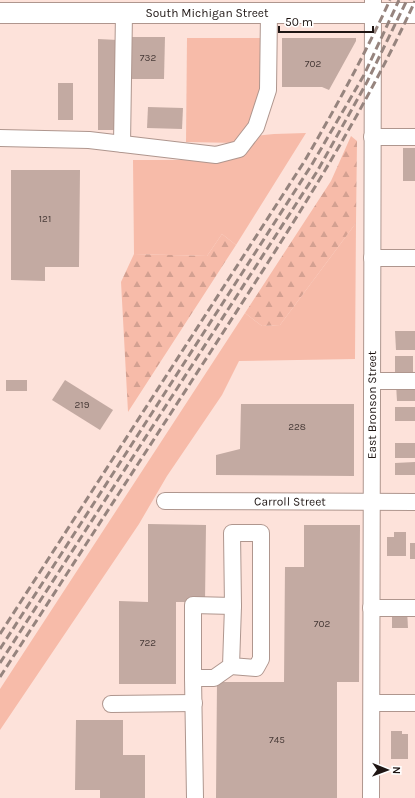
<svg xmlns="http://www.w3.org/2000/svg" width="415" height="798" viewBox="0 0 415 798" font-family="Karla,sans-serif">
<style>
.grass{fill:#f7bba9}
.forest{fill:url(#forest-firs)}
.building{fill:#c3aaa2}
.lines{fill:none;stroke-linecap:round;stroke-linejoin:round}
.minor-casing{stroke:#af968e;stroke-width:18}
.major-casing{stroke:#af968e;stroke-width:22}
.minor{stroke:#fff;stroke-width:16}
.major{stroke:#fff;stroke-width:20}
.rail{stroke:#96847e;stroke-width:3;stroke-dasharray:8 4;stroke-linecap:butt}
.labels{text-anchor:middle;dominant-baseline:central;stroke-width:3.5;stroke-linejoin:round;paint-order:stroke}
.number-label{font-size:10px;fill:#473a37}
.street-label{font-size:12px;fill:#1e1513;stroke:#fff}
</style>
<defs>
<pattern id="forest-firs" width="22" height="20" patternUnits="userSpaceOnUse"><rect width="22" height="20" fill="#f7bba9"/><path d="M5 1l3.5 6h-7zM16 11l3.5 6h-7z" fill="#d3a091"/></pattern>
</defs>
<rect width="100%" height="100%" fill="#fde2da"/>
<!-- grass -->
<g class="grass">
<path d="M 187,38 L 264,38 L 263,77 L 254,120 L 238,143 L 186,142 Z"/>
<path d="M 306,133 L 236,245 L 222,234 L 207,256 L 134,254 L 133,160 L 204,160 L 219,163 L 243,151 L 254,136 L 274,134 Z"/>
<path d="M 356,223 L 355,359 L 239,361 L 222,395 L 167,476 L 139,524 L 0,730 L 0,689 L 245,313 L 262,326 L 280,325 Z"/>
</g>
<!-- forest -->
<g class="forest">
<path d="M 351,136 L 357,141 L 356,223 L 280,325 L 262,326 L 245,313 L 331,181 Z"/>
<path d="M 222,234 L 236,245 L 128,412 L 121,282 L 134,254 L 207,256 Z"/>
</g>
<!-- building -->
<g class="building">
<path d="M 131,37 L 165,37 L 164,79 L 131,79 Z"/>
<path d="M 282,38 L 356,38 L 356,41 L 329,90 L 322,87 L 282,87 Z"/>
<path d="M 98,39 L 118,40 L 118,130 L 98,130 Z"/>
<rect x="58" y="83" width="15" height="37"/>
<path d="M 148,107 L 183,108 L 182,129 L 147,128 Z"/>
<rect x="403" y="148" width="12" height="33"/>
<path d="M 11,170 L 80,170 L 79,267 L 45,267 L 45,281 L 11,280 Z"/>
<path d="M 395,331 L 415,331 L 415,350 L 396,350 Z"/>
<rect x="395" y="356" width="18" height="18"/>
<rect x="6" y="380" width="21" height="11"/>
<path d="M 65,380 L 113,410 L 100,430 L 52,400 Z"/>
<path d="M 396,384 L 415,384 L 415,401 L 397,401 Z"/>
<path d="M 241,404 L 354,404 L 354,476 L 216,475 L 216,455 L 240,449 Z"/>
<rect x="395" y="407" width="20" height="14"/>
<rect x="395" y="443" width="20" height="15"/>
<path d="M 415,462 L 415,475 L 395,475 L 395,463 Z"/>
<path d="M 148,524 L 206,525 L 205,602 L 176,602 L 176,684 L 119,684 L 119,601 L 148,602 Z"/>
<path d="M 304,525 L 360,525 L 359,682 L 337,682 L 337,798 L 216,798 L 217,682 L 284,682 L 285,567 L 304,567 Z"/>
<path d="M 394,532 L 406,532 L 406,556 L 387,556 L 387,537 L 394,537 Z"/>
<rect x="410" y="543" width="5" height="16"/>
<path d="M 392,610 L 407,610 L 408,628 L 392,628 Z"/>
<path d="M 76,720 L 123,720 L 123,755 L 145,755 L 145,798 L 100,798 L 100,790 L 75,790 Z"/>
<path d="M 391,731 L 402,731 L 402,734 L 408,734 L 408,759 L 391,759 Z"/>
</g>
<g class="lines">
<defs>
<g id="minor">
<path d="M 372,137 L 415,137"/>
<path d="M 0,138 L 89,140 L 216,155 L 239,149 L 256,127 L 268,90 L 269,13"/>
<path d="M 122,144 L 124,13"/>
<path d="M 372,258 L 415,258"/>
<path d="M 372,381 L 415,381"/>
<path id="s1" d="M 165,501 L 415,502"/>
<path d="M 371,608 L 415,608"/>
<path d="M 193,678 L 193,605 L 233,606"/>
<path d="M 372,703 L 415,703"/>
<path d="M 111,704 L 194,703"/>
<path d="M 195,798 L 193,678 L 214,678 L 231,666 L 256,668 L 261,659 L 261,533 L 232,533 L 233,606 L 231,666"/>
<path id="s2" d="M 371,798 L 373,0"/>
</g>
<g id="major">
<path id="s3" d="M 0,13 L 415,13"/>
</g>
</defs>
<!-- minor casing -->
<use href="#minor" class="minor-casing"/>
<!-- major casing -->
<use href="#major" class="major-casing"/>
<!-- minor -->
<use href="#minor" class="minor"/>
<!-- major -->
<use href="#major" class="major"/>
<!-- rail -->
<g class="rail">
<path d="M 0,634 L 304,162 C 335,109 364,56 390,0"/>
<path d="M 0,649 L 311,166 L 364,75 L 399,0"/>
<path d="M 0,663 L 318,170 L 367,82 L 407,0"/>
<path d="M 0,677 C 72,566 143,456 215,345 C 287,233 360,122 415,1"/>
</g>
</g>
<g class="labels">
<!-- number labels -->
<g class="number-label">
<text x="148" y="58">732</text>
<text x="313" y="64">702</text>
<text x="45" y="219">121</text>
<text x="82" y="405">219</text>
<text x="297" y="427">228</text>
<text x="322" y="624">702</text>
<text x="148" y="643">722</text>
<text x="277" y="740">745</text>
</g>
<!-- street labels -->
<g class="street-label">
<text stroke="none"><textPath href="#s3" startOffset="207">South Michigan Street</textPath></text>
<text stroke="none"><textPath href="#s2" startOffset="393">East Bronson Street</textPath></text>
<text stroke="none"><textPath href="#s1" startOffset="125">Carroll Street</textPath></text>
</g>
</g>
<!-- north arrow -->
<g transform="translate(387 770) rotate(91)" stroke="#ffffff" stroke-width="3" paint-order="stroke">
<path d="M0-3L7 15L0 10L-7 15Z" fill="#1e1513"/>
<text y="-6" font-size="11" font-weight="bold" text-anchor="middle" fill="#1e1513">N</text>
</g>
<!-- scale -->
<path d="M279 26v6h94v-6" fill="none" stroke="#1e1513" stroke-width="2"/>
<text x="285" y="26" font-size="12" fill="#1e1513" stroke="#ffffff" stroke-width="3" paint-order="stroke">50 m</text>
</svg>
